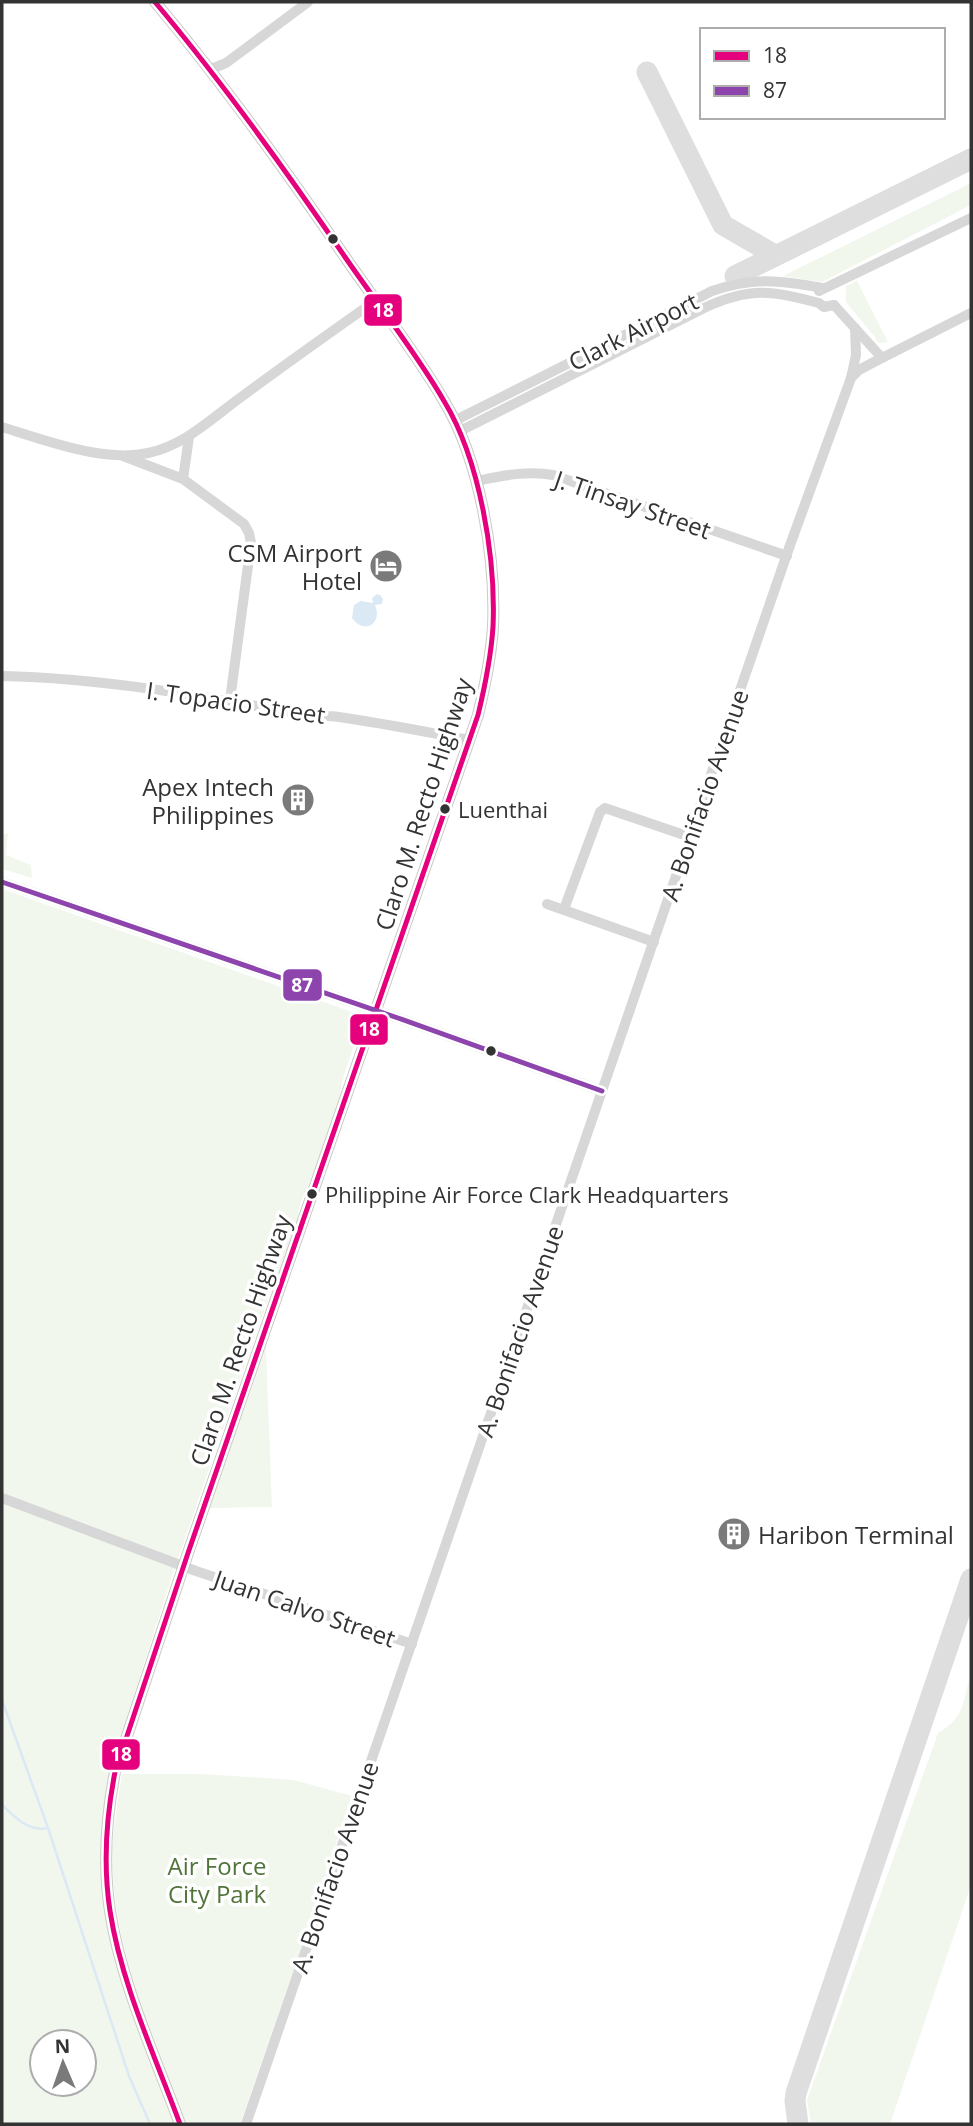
<svg xmlns="http://www.w3.org/2000/svg" width="973" height="2126" viewBox="0 0 973 2126" font-family="'Open Sans',sans-serif">
<style>
.green{fill:#f2f7ee;fill-rule:evenodd}
.water{fill:#dbe9f5}
.lines{fill:none;stroke-linecap:round;stroke-linejoin:round}
.stream{stroke:#dbe9f5;stroke-width:2.5}
.taxiway{stroke:#dedede;stroke-width:21}
.minor{stroke:#d7d7d7;stroke-width:10}
.major{stroke:#cacaca;stroke-width:12}
.bus-1-casing{stroke:#fff;stroke-width:10}
.bus-2-casing{stroke:#fff;stroke-width:10}
.bus-1{stroke:#e5007d;stroke-width:5}
.bus-2{stroke:#8e44ad;stroke-width:5}
.bus-dot{fill:#333;stroke:#fff;stroke-width:2.5}
.labels{text-anchor:middle;dominant-baseline:central;stroke-width:7;stroke-linejoin:round;paint-order:stroke}
.bus-label{font-size:22px;fill:#333;stroke:#fff;text-anchor:start}
.street-label{font-size:24px;fill:#333;stroke:#fff}
.poi-label{font-size:24px;fill:#333;stroke:#fff;text-anchor:end}
.park-label{font-size:24px;fill:#51743a;stroke:#fff}
.line-badge{stroke:#fff;stroke-width:2.5}
.badge-label{font-size:19px;text-anchor:middle;font-weight:bold;fill:#fff}
</style>
<rect width="100%" height="100%" fill="#fff"/>
<!-- green -->
<g class="green">
<path d="M 971,183 L 971,205 L 822,282 L 783,276 Z"/>
<path d="M 857,281 L 888,342 L 880,343 L 877,341 L 875,337 L 846,302 L 846,286 Z"/>
<path d="M 8,833 L 6,855 L 31,865 L 32,878 L 2,869 L 2,834 Z"/>
<path d="M 2,889 L 355,1013 L 360,1019 L 361,1024 L 342,1081 L 339,1103 L 329,1134 L 299,1207 L 296,1230 L 271,1291 L 172,1576 L 111,1767 L 104,1891 L 176,2124 L 2,2124 ZM 42,2042 L 84,2042 L 84,2084 L 42,2084 Z"/>
<path d="M 266,1348 L 272,1507 L 209,1508 Z"/>
<path d="M 971,1673 L 971,1885 L 890,2124 L 811,2124 L 807,2100 L 938,1733 C 965,1718 963,1701 971,1673 Z"/>
<path d="M 122,1774 L 203,1774 L 294,1780 L 352,1796 L 312,1917 L 240,2124 L 185,2124 C 152,2040 106,1930 113,1838 C 115,1817 119,1795 122,1774 Z"/>
</g>
<!-- water -->
<path class="water" d="M 377,594 L 380,595 L 383,599 L 382,604 L 375,605 C 383,624 364,635 352,618 L 354,605 L 361,601 L 373,603 L 372,598 Z"/>
<g class="lines">
<!-- stream -->
<g class="stream">
<path d="M 2,1700 L 48,1828"/>
<path d="M 2,1805 C 15,1817 28,1832 48,1828 L 129,2076 L 150,2124"/>
</g>
<!-- taxiway -->
<g class="taxiway">
<path d="M 647,72 L 723,225 L 775,255"/>
<path d="M 735,276 L 971,159"/>
<path d="M 798,2124 L 795,2101 L 796,2093 L 971,1579"/>
</g>
<!-- minor -->
<g class="minor">
<path d="M 211,69 L 226,63 L 308,2"/>
<path d="M 819,291 L 971,218"/>
<path d="M 834,305 L 882,358"/>
<path d="M 851,378 L 859,370 L 874,362 L 971,313"/>
<path d="M 454,421 L 712,291 C 753,277 780,280 822,288"/>
<path d="M 2,427 C 45,440 103,463 148,453 C 186,445 214,416 244,395 C 287,363 331,332 375,301"/>
<path d="M 460,431 L 704,308 C 751,286 772,291 819,303 L 824,307 L 834,305"/>
<path d="M 123,456 L 183,479 L 244,524 L 249,533 L 251,543 L 230,700"/>
<path d="M 183,479 L 189,437"/>
<path d="M 476,481 C 502,476 527,470 553,475 L 787,556"/>
<path d="M 2,676 C 99,678 196,695 291,712 C 307,715 323,715 339,717 C 382,723 426,732 470,740"/>
<path d="M 2,882 L 398,1018 L 602,1091"/>
<path d="M 547,904 L 564,910"/>
<path d="M 654,942 L 564,910 L 567,901 L 600,812 L 605,808 L 690,837"/>
<path d="M 2,1498 L 196,1571 L 412,1644"/>
<path d="M 246,2124 L 789,548 L 851,378 L 856,355 L 855,328"/>
</g>
<!-- major -->
<path class="major" d="M 155,2 C 223,83 285,169 345,257 C 378,305 415,351 444,401 C 480,460 496,558 493,627 C 491,657 485,686 478,715 L 188,1553 L 115,1772 C 106,1818 103,1865 110,1911 C 121,1983 155,2056 180,2124"/>
<defs>
<path id="bus-1" d="M 155,2 C 223,83 285,169 345,257 C 378,305 415,351 444,401 C 480,460 496,558 493,627 C 491,657 485,686 478,715 L 188,1553 L 115,1772 C 106,1818 103,1865 110,1911 C 121,1983 155,2056 180,2124"/>
<path id="bus-2" d="M 2,882 L 398,1018 L 602,1091"/>
</defs>
<!-- bus-1 casing -->
<use href="#bus-1" class="bus-1-casing"/>
<!-- bus-2 casing -->
<use href="#bus-2" class="bus-2-casing"/>
<!-- bus-1 -->
<use href="#bus-1" class="bus-1"/>
<!-- bus-2 -->
<use href="#bus-2" class="bus-2"/>
</g>
<!-- icons -->
<defs>
<symbol id="hotel-disc" viewBox="-11 -11 22 22"><circle r="9.5" fill="#7a7a7a" stroke="#fff"/><path d="M-6-4.5h1.5V1H6V5H4.5V3h-9V5H-6ZM-4 0a1.8 1.8 0 1 1 3.6 0ZM.5 0V-2.5h3Q6-2.5 6 0Z" fill="#fff"/></symbol>
<symbol id="building-disc" viewBox="-11 -11 22 22"><circle r="9.5" fill="#7a7a7a" stroke="#fff"/><path d="M-4-6H4V6H1V3H-1V6H-4ZM-2.5-4.3h1.7v1.8h-1.7ZM.8-4.3h1.7v1.8H.8ZM-2.5-1h1.7V.8h-1.7ZM.8-1h1.7V.8H.8Z" fill="#fff"/></symbol>
</defs>
<g fill-rule="evenodd">
<use href="#hotel-disc" x="367" y="547" width="38" height="38"/>
<use href="#building-disc" x="279" y="781" width="38" height="38"/>
<use href="#building-disc" x="715" y="1515" width="38" height="38"/>
</g>
<!-- markers -->
<g class="bus-dot">
<circle cx="333" cy="239" r="6"/>
<circle cx="445" cy="809" r="6"/>
<circle cx="491" cy="1051" r="6"/>
<circle cx="312" cy="1194" r="6"/>
</g>
<g class="labels">
<!-- bus labels -->
<g class="bus-label">
<text x="458" y="809">Luenthai</text>
<text x="325" y="1194">Philippine Air Force Clark Headquarters</text>
</g>
<!-- street labels -->
<g class="street-label">
<text transform="translate(633 331) rotate(-27)">Clark Airport</text>
<text transform="translate(633 504) rotate(19)">J. Tinsay Street</text>
<text transform="translate(236 702) rotate(8)">I. Topacio Street</text>
<text transform="translate(704 795) rotate(-71)">A. Bonifacio Avenue</text>
<text transform="translate(423 804) rotate(-72)">Claro M. Recto Highway</text>
<text transform="translate(519 1331) rotate(-71)">A. Bonifacio Avenue</text>
<text transform="translate(240 1340) rotate(-71)">Claro M. Recto Highway</text>
<text transform="translate(305 1608) rotate(19)">Juan Calvo Street</text>
<text transform="translate(334 1867) rotate(-71)">A. Bonifacio Avenue</text>
</g>
<!-- poi labels -->
<g class="poi-label">
<text x="362" y="552">CSM Airport<tspan x="362" dy="28">Hotel</tspan></text>
<text x="274" y="786">Apex Intech<tspan x="274" dy="28">Philippines</tspan></text>
<text x="758" y="1534" text-anchor="start">Haribon Terminal</text>
</g>
<!-- park labels -->
<g class="park-label">
<text x="217" y="1865">Air Force<tspan x="217" dy="28">City Park</tspan></text>
</g>
</g>
<g class="line-badge">
<rect x="363" y="293" width="40" height="34" rx="7" fill="#e5007d"/>
<rect x="282" y="968" width="41" height="34" rx="7" fill="#8e44ad"/>
<rect x="349" y="1013" width="40" height="33" rx="7" fill="#e5007d"/>
<rect x="101" y="1738" width="40" height="33" rx="7" fill="#e5007d"/>
</g>
<g class="badge-label">
<text x="383" y="317">18</text>
<text x="302" y="992">87</text>
<text x="369" y="1036">18</text>
<text x="121" y="1761">18</text>
</g>
<!-- border -->
<rect width="973" height="2126" fill="none" stroke="#333333" stroke-width="7"/>
<!-- legend -->
<rect x="700" y="28" width="245" height="91" fill="#ffffff" stroke="#adadad" stroke-width="2"/>
<rect x="714" y="51" width="35" height="10" fill="#e5007d" stroke="#adadad" stroke-width="2"/>
<text x="763" y="63" font-size="21" fill="#333333">18</text>
<rect x="714" y="86" width="35" height="10" fill="#8e44ad" stroke="#adadad" stroke-width="2"/>
<text x="763" y="98" font-size="21" fill="#333333">87</text>
<!-- north arrow -->
<g transform="translate(63 2063) rotate(358)"><circle r="33" fill="#ffffff" stroke="#adadad" stroke-width="2"/>
<path d="M0-5L12 26L0 18L-12 26Z" fill="#7a7a7a"/>
<text y="-10" font-size="19" font-weight="bold" text-anchor="middle" fill="#333333">N</text>
</g>
</svg>
